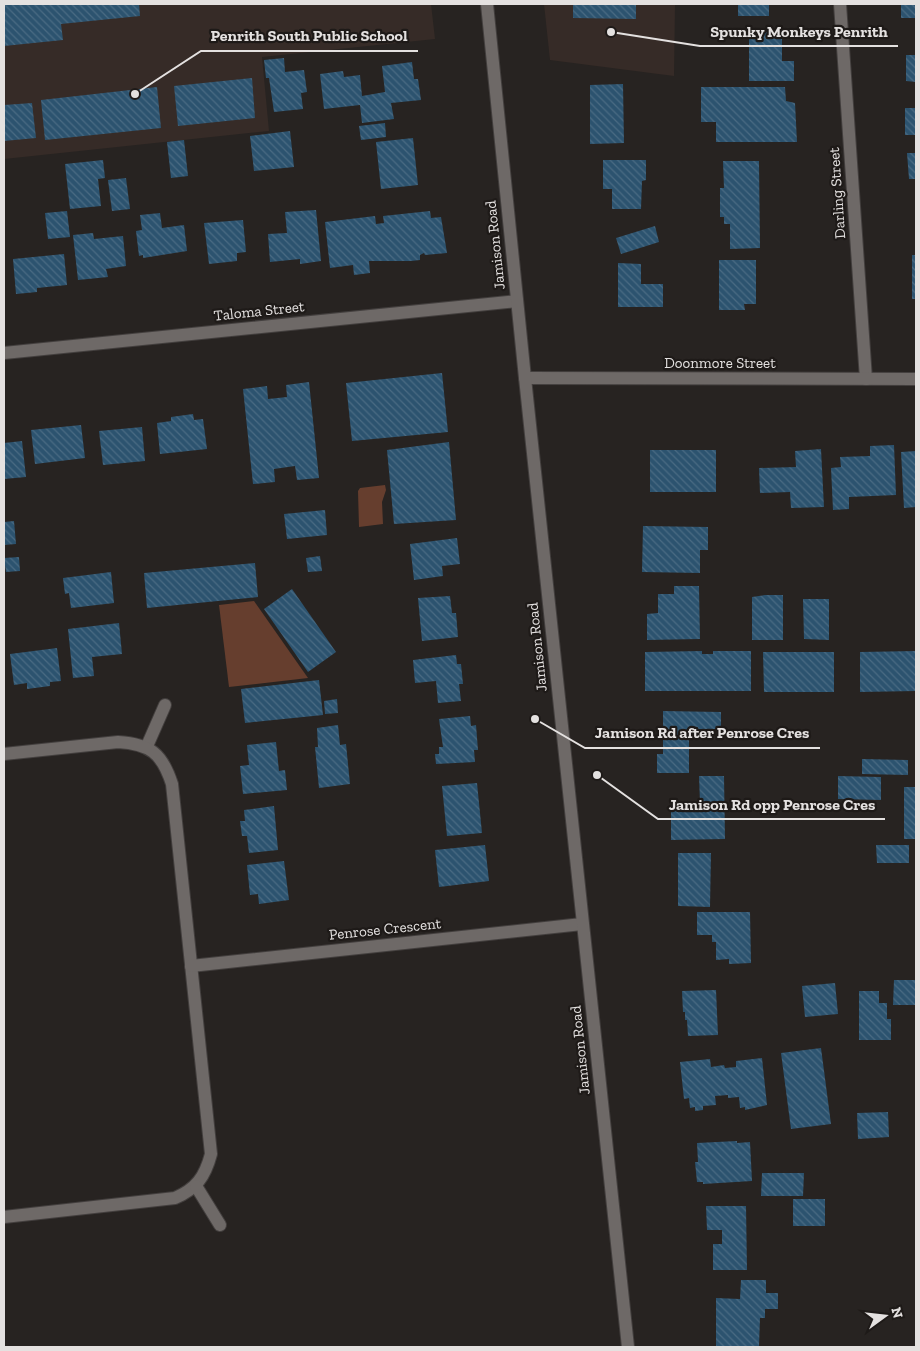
<svg xmlns="http://www.w3.org/2000/svg" width="920" height="1351" viewBox="0 0 920 1351" font-family="'Zilla Slab',serif">
<style>
.built{fill:#362b27}
.garden{fill:#663e2e}
.building{fill:url(#building-back-hatch)}
.lines{fill:none;stroke-linecap:round;stroke-linejoin:round}
.minor-casing{stroke:#433f3e;stroke-width:14}
.secondary-casing{stroke:#433f3e;stroke-width:14}
.minor{stroke:#6e6967;stroke-width:12}
.secondary{stroke:#6e6967;stroke-width:12}
.labels{text-anchor:middle;dominant-baseline:central;stroke-width:4.5;stroke-linejoin:round;paint-order:stroke}
.street-label{font-size:15px;fill:#e4e1e0;stroke:#1e1a18}
.leader{fill:none;stroke:#e4e1e0;stroke-width:2}
.callout-dot{fill:#e4e1e0;stroke:#1e1a18;stroke-width:2}
.callout-label{font-size:16px;text-anchor:middle;font-weight:bold;fill:#e4e1e0;stroke:#1e1a18;stroke-width:4.5;stroke-linejoin:round;paint-order:stroke}
</style>
<defs>
<pattern id="building-back-hatch" width="6" height="6" patternUnits="userSpaceOnUse" patternTransform="scale(1.25)"><rect width="6" height="6" fill="#2c536f"/><path d="M-1 5l2 2M0 0l6 6M5-1l2 2" fill="none" stroke="#4a6b83"/></pattern>
</defs>
<rect width="100%" height="100%" fill="#272321"/>
<!-- built -->
<g class="built">
<path d="M 4,4 L 431,4 L 435,39 L 262,57 L 269,131 L 4,159 Z"/>
<path d="M 544,4 L 675,4 L 674,76 L 550,60 Z"/>
</g>
<!-- garden -->
<g class="garden">
<path d="M 385,485 L 386,490 L 382,502 L 383,524 L 359,527 L 358,491 L 360,488 Z"/>
<path d="M 254,601 L 308,678 L 229,687 L 219,605 Z"/>
</g>
<!-- building -->
<g class="building">
<path d="M 4,4 L 139,4 L 140,16 L 61,24 L 63,40 L 4,46 Z"/>
<path d="M 573,4 L 636,4 L 636,19 L 573,18 Z"/>
<rect x="738" y="4" width="31" height="12"/>
<rect x="901" y="4" width="15" height="14"/>
<path d="M 749,32 L 782,32 L 782,61 L 794,61 L 794,81 L 749,81 Z"/>
<path d="M 906,55 L 916,55 L 916,82 L 906,81 Z"/>
<path d="M 284,58 L 285,72 L 304,70 L 307,92 L 301,93 L 303,109 L 274,112 L 269,78 L 266,78 L 264,60 Z"/>
<path d="M 412,62 L 414,79 L 418,79 L 421,100 L 391,103 L 394,119 L 362,123 L 360,105 L 324,109 L 320,74 L 343,71 L 344,77 L 360,75 L 362,96 L 385,92 L 382,66 Z"/>
<path d="M 252,78 L 255,118 L 178,126 L 174,86 Z"/>
<path d="M 623,84 L 624,143 L 590,144 L 590,85 Z"/>
<path d="M 157,87 L 161,128 L 45,140 L 41,100 Z"/>
<path d="M 701,87 L 785,87 L 786,101 L 795,103 L 797,142 L 716,142 L 716,122 L 701,122 Z"/>
<path d="M 32,103 L 36,138 L 4,141 L 4,105 Z"/>
<rect x="905" y="108" width="11" height="27"/>
<path d="M 385,123 L 386,137 L 361,140 L 359,126 Z"/>
<path d="M 290,131 L 294,167 L 254,171 L 250,136 Z"/>
<path d="M 413,138 L 418,185 L 381,189 L 376,142 Z"/>
<path d="M 184,140 L 188,176 L 171,178 L 167,142 Z"/>
<path d="M 907,153 L 916,153 L 916,179 L 909,179 Z"/>
<path d="M 103,160 L 105,178 L 98,179 L 101,206 L 70,209 L 65,164 Z"/>
<path d="M 603,160 L 646,160 L 646,180 L 642,181 L 641,209 L 612,209 L 612,189 L 603,189 Z"/>
<path d="M 723,161 L 759,161 L 760,248 L 730,249 L 730,224 L 724,224 L 724,217 L 720,217 L 720,188 L 724,188 Z"/>
<path d="M 126,178 L 130,209 L 112,211 L 108,180 Z"/>
<path d="M 316,210 L 321,261 L 300,264 L 300,259 L 270,262 L 268,234 L 287,233 L 285,212 Z"/>
<path d="M 67,211 L 70,237 L 48,239 L 45,213 Z"/>
<path d="M 430,211 L 431,218 L 441,217 L 447,253 L 425,255 L 424,253 L 420,255 L 420,260 L 411,261 L 369,261 L 370,273 L 354,275 L 353,265 L 330,268 L 325,222 L 375,216 L 376,224 L 384,223 L 383,216 Z"/>
<path d="M 160,213 L 162,228 L 184,225 L 187,251 L 143,258 L 143,255 L 139,256 L 136,231 L 142,230 L 140,215 Z"/>
<path d="M 243,220 L 246,252 L 237,253 L 237,261 L 209,264 L 204,223 Z"/>
<path d="M 655,226 L 659,242 L 621,254 L 616,238 Z"/>
<path d="M 93,233 L 94,239 L 123,236 L 126,266 L 106,269 L 108,277 L 78,280 L 73,235 Z"/>
<path d="M 64,254 L 67,285 L 37,288 L 37,292 L 16,294 L 13,259 Z"/>
<rect x="912" y="255" width="4" height="44"/>
<path d="M 719,260 L 756,260 L 756,304 L 744,304 L 745,310 L 719,310 Z"/>
<path d="M 618,263 L 641,264 L 641,284 L 663,284 L 663,307 L 618,307 Z"/>
<path d="M 442,373 L 448,432 L 352,441 L 346,383 Z"/>
<path d="M 309,382 L 319,478 L 297,480 L 295,466 L 274,469 L 275,482 L 253,484 L 243,389 L 267,386 L 268,399 L 287,397 L 286,385 Z"/>
<path d="M 193,414 L 194,420 L 203,419 L 207,449 L 160,454 L 157,423 L 171,421 L 171,417 Z"/>
<path d="M 81,425 L 85,458 L 35,464 L 31,430 Z"/>
<path d="M 142,427 L 145,461 L 103,465 L 99,431 Z"/>
<path d="M 22,441 L 26,477 L 4,479 L 4,443 Z"/>
<path d="M 449,442 L 456,520 L 394,524 L 387,450 Z"/>
<path d="M 894,445 L 896,495 L 849,497 L 849,509 L 833,510 L 831,468 L 841,467 L 840,457 L 870,456 L 870,446 Z"/>
<path d="M 821,449 L 824,507 L 791,508 L 790,492 L 760,493 L 759,468 L 796,467 L 795,451 Z"/>
<rect x="650" y="450" width="66" height="42"/>
<path d="M 916,451 L 916,507 L 904,508 L 901,452 Z"/>
<path d="M 325,510 L 327,535 L 287,539 L 284,514 Z"/>
<path d="M 14,521 L 16,544 L 4,545 L 4,522 Z"/>
<path d="M 643,526 L 708,527 L 708,550 L 700,550 L 700,573 L 642,572 Z"/>
<path d="M 457,538 L 460,564 L 442,566 L 443,576 L 414,580 L 410,544 Z"/>
<path d="M 320,556 L 322,571 L 308,572 L 306,558 Z"/>
<path d="M 19,557 L 20,571 L 6,572 L 4,558 Z"/>
<path d="M 255,563 L 258,597 L 147,608 L 144,573 Z"/>
<path d="M 111,572 L 114,603 L 71,608 L 69,593 L 65,594 L 63,578 Z"/>
<path d="M 674,586 L 699,586 L 700,639 L 647,640 L 647,614 L 658,613 L 658,594 L 674,594 Z"/>
<path d="M 292,589 L 336,652 L 308,672 L 264,609 Z"/>
<path d="M 765,595 L 783,595 L 783,640 L 752,640 L 752,597 Z"/>
<path d="M 450,596 L 452,613 L 456,613 L 458,637 L 422,641 L 418,598 Z"/>
<path d="M 803,599 L 829,599 L 829,640 L 804,639 Z"/>
<path d="M 119,623 L 122,654 L 92,657 L 94,676 L 73,678 L 68,629 Z"/>
<path d="M 57,648 L 61,681 L 50,682 L 50,686 L 27,689 L 27,683 L 14,685 L 10,654 Z"/>
<path d="M 702,651 L 702,654 L 713,654 L 713,651 L 751,651 L 751,691 L 645,691 L 645,652 Z"/>
<path d="M 916,651 L 916,691 L 860,692 L 860,652 Z"/>
<path d="M 763,652 L 834,652 L 834,692 L 764,692 Z"/>
<path d="M 456,655 L 457,664 L 461,664 L 463,684 L 459,684 L 461,701 L 438,703 L 436,681 L 415,683 L 413,660 Z"/>
<path d="M 319,680 L 323,715 L 245,723 L 241,689 Z"/>
<path d="M 337,699 L 338,713 L 325,714 L 324,701 Z"/>
<path d="M 663,711 L 721,712 L 721,729 L 689,729 L 689,773 L 657,773 L 657,754 L 663,754 Z"/>
<path d="M 470,716 L 471,726 L 476,725 L 478,750 L 474,750 L 475,762 L 436,764 L 435,754 L 439,754 L 439,747 L 443,747 L 439,719 Z"/>
<path d="M 338,725 L 340,745 L 346,744 L 350,784 L 319,788 L 315,747 L 318,747 L 317,728 Z"/>
<path d="M 276,742 L 279,771 L 285,770 L 287,790 L 243,794 L 240,766 L 249,765 L 247,745 Z"/>
<path d="M 862,759 L 908,760 L 908,775 L 862,774 Z"/>
<path d="M 699,776 L 724,776 L 725,839 L 671,840 L 671,806 L 675,806 L 675,804 L 687,804 L 687,808 L 690,808 L 690,804 L 700,803 Z"/>
<path d="M 838,776 L 881,777 L 881,800 L 838,799 Z"/>
<path d="M 477,783 L 482,833 L 447,836 L 442,786 Z"/>
<rect x="904" y="787" width="12" height="52"/>
<path d="M 274,806 L 278,850 L 249,853 L 247,836 L 242,836 L 240,821 L 245,821 L 244,810 Z"/>
<path d="M 485,845 L 489,881 L 439,887 L 435,850 Z"/>
<path d="M 876,845 L 909,845 L 909,863 L 877,863 Z"/>
<path d="M 678,853 L 711,853 L 710,907 L 678,906 Z"/>
<path d="M 284,861 L 289,900 L 259,904 L 258,894 L 250,895 L 247,865 Z"/>
<path d="M 697,912 L 750,912 L 751,963 L 729,964 L 729,959 L 716,960 L 716,942 L 712,942 L 712,935 L 697,935 Z"/>
<path d="M 894,980 L 916,980 L 916,1005 L 893,1005 Z"/>
<path d="M 835,983 L 838,1014 L 805,1017 L 802,986 Z"/>
<path d="M 716,990 L 718,1035 L 688,1036 L 687,1020 L 685,1020 L 685,1012 L 683,1012 L 682,991 Z"/>
<path d="M 859,991 L 879,991 L 879,1003 L 887,1003 L 887,1019 L 891,1019 L 891,1040 L 859,1040 Z"/>
<path d="M 821,1048 L 831,1124 L 791,1129 L 781,1053 Z"/>
<path d="M 762,1058 L 767,1105 L 745,1110 L 745,1107 L 740,1108 L 739,1097 L 728,1098 L 728,1095 L 715,1096 L 716,1105 L 703,1106 L 703,1110 L 695,1111 L 695,1107 L 690,1108 L 689,1098 L 684,1099 L 680,1062 L 710,1059 L 711,1067 L 724,1065 L 725,1068 L 736,1067 L 736,1061 Z"/>
<path d="M 888,1112 L 889,1137 L 858,1139 L 857,1113 Z"/>
<path d="M 737,1141 L 737,1143 L 750,1142 L 752,1181 L 703,1184 L 703,1182 L 697,1182 L 695,1162 L 698,1162 L 697,1143 Z"/>
<path d="M 762,1173 L 804,1173 L 803,1196 L 761,1196 Z"/>
<rect x="793" y="1199" width="32" height="27"/>
<path d="M 706,1206 L 746,1206 L 747,1270 L 713,1270 L 713,1244 L 722,1244 L 722,1230 L 707,1230 Z"/>
<path d="M 741,1280 L 766,1280 L 766,1293 L 778,1293 L 778,1309 L 765,1309 L 765,1318 L 760,1318 L 759,1347 L 716,1347 L 716,1298 L 740,1299 Z"/>
</g>
<g class="lines">
<defs>
<g id="minor">
<path d="M 840,4 L 866,379"/>
<path d="M 4,353 L 517,301"/>
<path d="M 525,378 L 916,379"/>
<path d="M 147,746 L 165,705"/>
<path d="M 4,754 L 118,742 C 150,744 162,753 172,784 L 211,1154 C 205,1177 196,1189 175,1198 L 4,1217"/>
<path d="M 191,966 L 582,924"/>
<path d="M 196,1186 L 220,1225"/>
</g>
<path id="secondary" d="M 487,4 L 525,378 L 628,1347"/>
</defs>
<!-- minor casing -->
<use href="#minor" class="minor-casing"/>
<!-- secondary casing -->
<use href="#secondary" class="secondary-casing"/>
<!-- minor -->
<use href="#minor" class="minor"/>
<!-- secondary -->
<use href="#secondary" class="secondary"/>
</g>
<g class="labels">
<!-- street labels -->
<g class="street-label">
<text transform="translate(837 193) rotate(-94)">Darling Street</text>
<text transform="translate(495 245) rotate(-96)">Jamison Road</text>
<text transform="translate(259 311) rotate(-6)">Taloma Street</text>
<text x="720" y="363">Doonmore Street</text>
<text transform="translate(537 647) rotate(-96)">Jamison Road</text>
<text transform="translate(385 929) rotate(-6)">Penrose Crescent</text>
<text transform="translate(580 1050) rotate(-96)">Jamison Road</text>
</g>
</g>
<!-- callouts -->
<path class="leader" d="M611 32L700 46H898M135 94L201 51H418M535 719L585 748H820M597 775L658 819H885"/>
<g class="callout-dot">
<circle cx="611" cy="32" r="5"/>
<circle cx="135" cy="94" r="5"/>
<circle cx="535" cy="719" r="5"/>
<circle cx="597" cy="775" r="5"/>
</g>
<g class="callout-label">
<text x="799" y="37">Spunky Monkeys Penrith</text>
<text x="309" y="41">Penrith South Public School</text>
<text x="702" y="738">Jamison Rd after Penrose Cres</text>
<text x="772" y="810">Jamison Rd opp Penrose Cres</text>
</g>
<!-- border -->
<rect width="920" height="1351" fill="none" stroke="#e4e1e0" stroke-width="10"/>
<!-- north arrow -->
<g transform="translate(885 1316) rotate(75)" stroke="#1e1a18" stroke-width="4" paint-order="stroke">
<path d="M0-4L9 19L0 12L-9 19Z" fill="#e4e1e0"/>
<text y="-8" font-size="14" font-weight="bold" text-anchor="middle" fill="#e4e1e0">N</text>
</g>
</svg>
